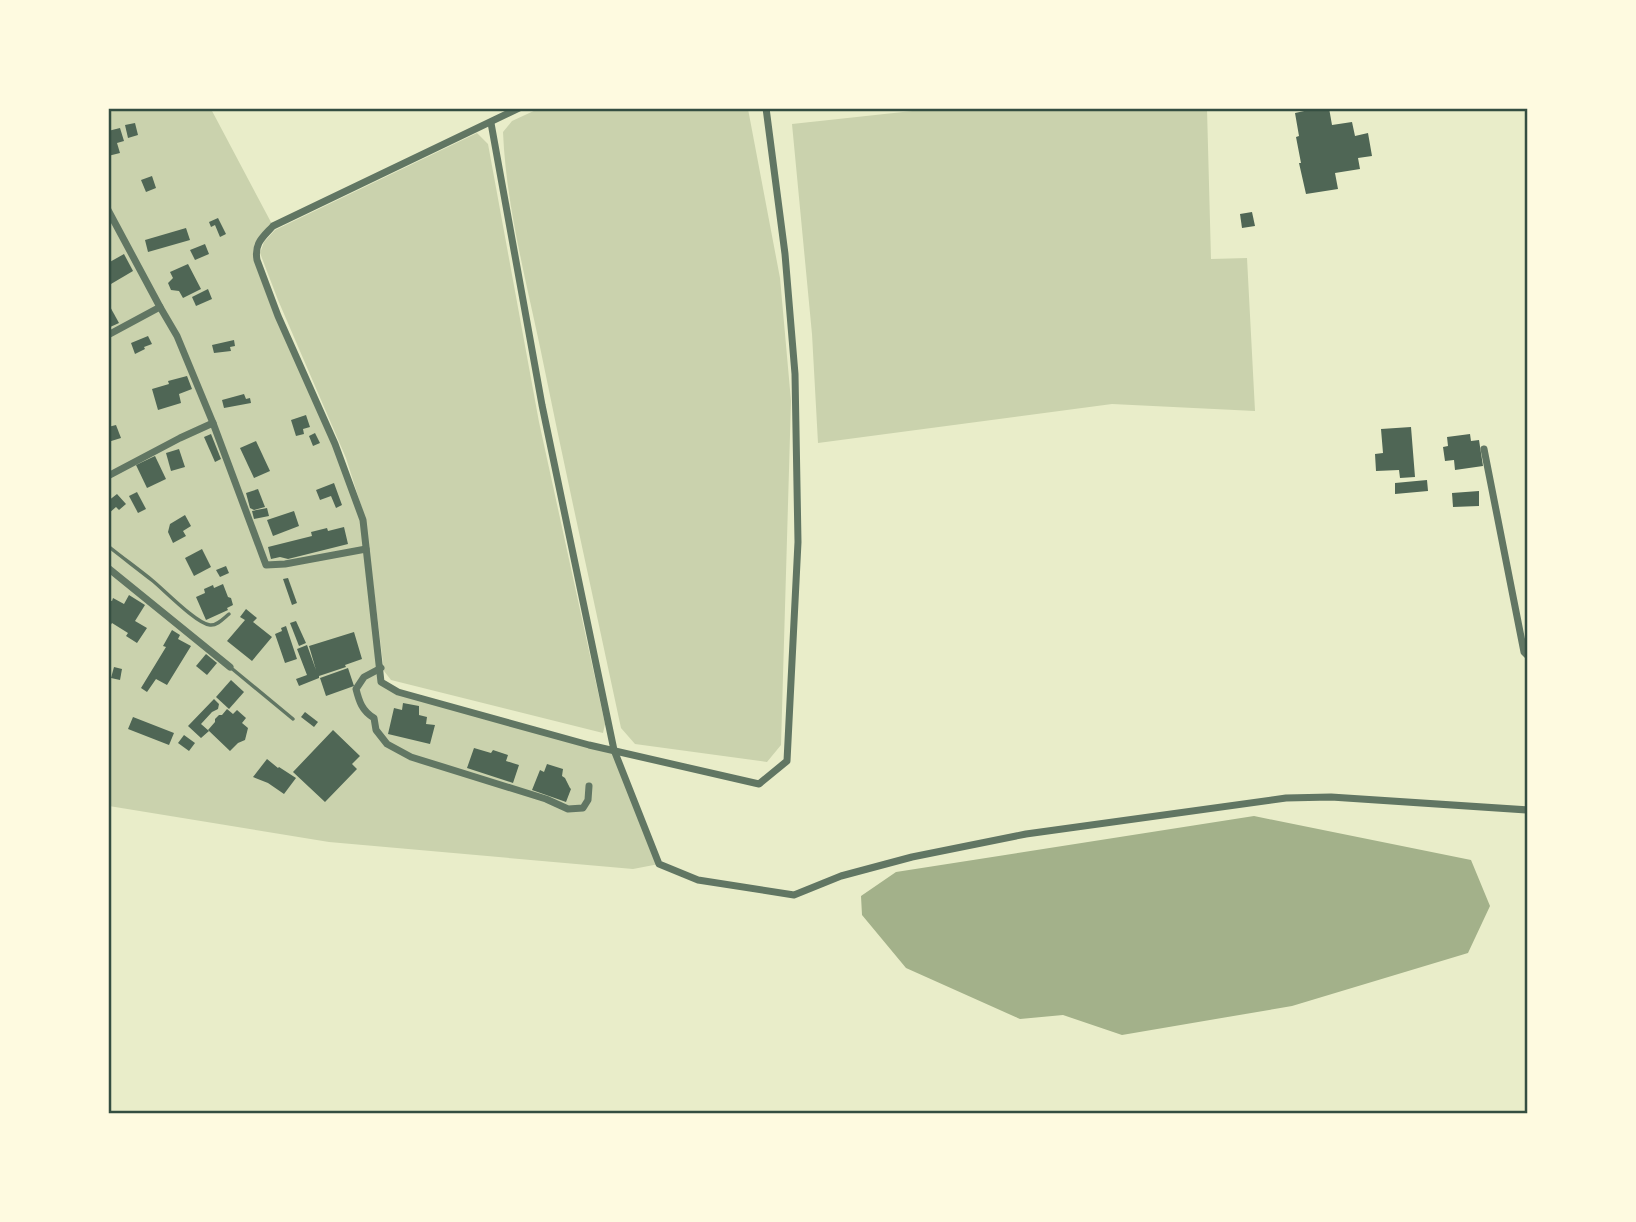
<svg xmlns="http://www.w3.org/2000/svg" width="1636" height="1222" viewBox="0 0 1636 1222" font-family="Literata,serif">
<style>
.green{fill:#cad2ad}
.water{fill:#a3b18a}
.building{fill:#4f6655}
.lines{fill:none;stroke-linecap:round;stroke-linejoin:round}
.service{stroke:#617663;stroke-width:3.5}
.minor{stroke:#617663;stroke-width:7}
.neatline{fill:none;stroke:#344e41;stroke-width:2.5}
</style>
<rect width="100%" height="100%" fill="#e9edc9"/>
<!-- green -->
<g class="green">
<path d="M 940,108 L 1207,109 L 1211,259 L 1247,258 L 1255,411 L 1112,404 L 818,443 L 812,334 L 792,124 Z"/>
<path d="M 108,109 L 211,109 L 273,226 L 259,242 L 257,260 L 335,444 L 363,520 L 381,682 L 398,693 L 614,750 L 659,864 L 633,869 L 329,842 L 109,806 Z"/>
<path d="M 538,109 L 748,109 L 780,278 L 791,401 L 781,745 L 767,762 L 635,744 L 621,728 C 594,601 566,475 540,347 C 525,276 506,204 503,132 L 512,121 Z"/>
<path d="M 477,133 L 488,144 L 539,422 L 605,724 L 603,733 L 391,680 L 384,671 L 365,518 L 346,458 L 278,300 L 260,253 L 264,242 L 275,230 Z"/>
</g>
<!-- water -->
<path class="water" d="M 1254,816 L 1471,860 L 1490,906 L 1468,953 L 1292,1006 L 1122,1035 L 1063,1015 L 1020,1019 L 906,968 L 862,915 L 861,896 L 896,872 Z"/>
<!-- building -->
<g class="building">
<path d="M 1318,108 L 1329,108 L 1332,125 L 1352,122 L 1355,136 L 1368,133 L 1372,156 L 1358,158 L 1360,169 L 1335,173 L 1338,189 L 1306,194 L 1299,163 L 1301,163 L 1296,137 L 1299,136 L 1295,113 Z"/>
<path d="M 135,123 L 138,135 L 128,138 L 125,125 Z"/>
<path d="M 120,128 L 124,141 L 117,143 L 120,153 L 108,156 L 108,131 Z"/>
<path d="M 152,176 L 156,188 L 146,192 L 141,180 Z"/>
<path d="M 1252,212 L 1255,226 L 1242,228 L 1240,214 Z"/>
<path d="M 218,218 L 226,234 L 220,237 L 215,225 L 211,227 L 209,222 Z"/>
<path d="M 186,228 L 190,240 L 148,252 L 145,240 Z"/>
<path d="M 205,244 L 209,254 L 195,260 L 190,250 Z"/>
<path d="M 124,254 L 133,271 L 111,284 L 108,280 L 108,263 Z"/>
<path d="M 188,264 L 201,289 L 183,298 L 179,291 L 171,290 L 168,283 L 173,278 L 170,272 Z"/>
<path d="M 208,289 L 212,299 L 196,306 L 192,297 Z"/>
<path d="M 108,303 L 119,323 L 108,328 Z"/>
<path d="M 148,336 L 152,344 L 144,347 L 145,349 L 135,354 L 131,343 Z"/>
<path d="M 234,340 L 235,346 L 230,347 L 231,351 L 214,353 L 212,345 Z"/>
<path d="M 187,376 L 192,389 L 179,394 L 181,403 L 158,410 L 152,389 L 169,384 L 168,381 Z"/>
<path d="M 244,394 L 246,399 L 250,398 L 251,403 L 224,408 L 222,400 Z"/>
<path d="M 306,415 L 310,427 L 303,429 L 304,434 L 296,436 L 291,420 Z"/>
<path d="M 116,425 L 121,438 L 108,442 L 108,427 Z"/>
<path d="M 1411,427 L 1415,477 L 1400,478 L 1399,470 L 1376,471 L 1375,454 L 1383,453 L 1381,429 Z"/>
<path d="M 315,433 L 320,443 L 313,446 L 309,436 Z"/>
<path d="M 211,434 L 221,459 L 215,462 L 204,437 Z"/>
<path d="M 1470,434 L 1471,441 L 1479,440 L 1483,466 L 1455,470 L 1454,460 L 1445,461 L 1443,447 L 1448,446 L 1447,437 Z"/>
<path d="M 256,441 L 270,471 L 254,478 L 240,448 Z"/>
<path d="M 179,449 L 185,467 L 171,471 L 166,453 Z"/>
<path d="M 155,456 L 166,479 L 147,488 L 136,465 Z"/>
<path d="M 1427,480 L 1428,491 L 1395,494 L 1395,483 Z"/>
<path d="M 334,483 L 342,505 L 336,508 L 331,496 L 320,500 L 316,490 Z"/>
<path d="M 258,489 L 265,507 L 254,510 L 250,508 L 246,493 Z"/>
<path d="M 1479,491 L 1479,506 L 1453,507 L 1452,493 Z"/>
<path d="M 137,492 L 146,509 L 138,513 L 129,496 Z"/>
<path d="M 117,494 L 126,504 L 119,510 L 116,507 L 108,514 L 108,501 Z"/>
<path d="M 267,508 L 269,516 L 254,519 L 252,511 Z"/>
<path d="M 294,511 L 299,526 L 273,536 L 267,520 Z"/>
<path d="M 185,515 L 191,526 L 183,531 L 186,536 L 173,543 L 168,532 L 170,524 Z"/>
<path d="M 344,527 L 348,544 L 288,559 L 280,557 L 271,559 L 268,547 L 312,536 L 311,532 L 327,528 L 328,531 Z"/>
<path d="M 202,549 L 211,567 L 194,576 L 185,558 Z"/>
<path d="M 226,566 L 229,573 L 220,577 L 216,570 Z"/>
<path d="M 288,578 L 297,603 L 292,605 L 283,579 Z"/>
<path d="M 223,584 L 228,597 L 231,598 L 233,605 L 227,608 L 228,610 L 206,620 L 196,597 L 205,593 L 204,589 L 213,585 L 214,588 Z"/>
<path d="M 129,595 L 145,605 L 135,621 L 147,628 L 137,643 L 126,636 L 128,633 L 112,623 L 108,629 L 108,600 L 112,601 L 113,598 L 124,604 Z"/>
<path d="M 246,609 L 257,618 L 253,622 L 272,637 L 252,661 L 227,641 L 245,620 L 240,617 Z"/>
<path d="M 296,621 L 306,643 L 299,646 L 290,623 Z"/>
<path d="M 286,626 L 297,659 L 285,663 L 275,634 L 282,631 L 281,628 Z"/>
<path d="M 172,630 L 180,635 L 178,639 L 191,646 L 167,685 L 156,679 L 147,692 L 141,688 L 166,647 L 163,646 Z"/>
<path d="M 354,632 L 362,659 L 345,665 L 346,667 L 319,676 L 319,678 L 299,686 L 296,679 L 307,675 L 297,649 L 307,645 L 316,670 L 309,646 Z"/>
<path d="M 206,654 L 217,663 L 207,675 L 196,666 Z"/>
<path d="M 114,667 L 122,669 L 120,680 L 111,678 Z"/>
<path d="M 348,668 L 354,686 L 326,696 L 320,678 Z"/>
<path d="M 231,680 L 244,692 L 229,709 L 216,697 Z"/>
<path d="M 214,699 L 219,704 L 218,709 L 212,712 L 201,724 L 209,731 L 201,738 L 188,726 Z"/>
<path d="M 403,703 L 419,706 L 419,715 L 427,717 L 426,724 L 435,725 L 430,744 L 388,734 L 394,708 L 402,710 Z"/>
<path d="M 227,709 L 233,714 L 237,710 L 246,718 L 242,723 L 248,728 L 245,740 L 238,743 L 230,751 L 208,730 L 215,722 L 215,719 L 219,715 L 222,715 Z"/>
<path d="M 305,712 L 318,722 L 314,727 L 301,717 Z"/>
<path d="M 133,717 L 174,733 L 169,745 L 128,729 Z"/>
<path d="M 333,730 L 360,756 L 352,764 L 357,769 L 325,802 L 293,772 Z"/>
<path d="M 184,735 L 195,743 L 189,751 L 178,743 Z"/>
<path d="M 474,748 L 491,753 L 493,750 L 508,755 L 506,761 L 519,765 L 513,783 L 467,768 Z"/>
<path d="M 267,759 L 278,768 L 279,767 L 296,778 L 284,794 L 268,783 L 253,777 Z"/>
<path d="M 547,764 L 563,769 L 562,776 L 565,778 L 570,788 L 571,789 L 566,802 L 532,790 L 540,770 L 544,772 Z"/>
</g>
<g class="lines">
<!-- service -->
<g class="service">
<path d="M 108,546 C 123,558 138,569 153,581 C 164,590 197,624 210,625 C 217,626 224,618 229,614"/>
<path d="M 230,667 L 293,719"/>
</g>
<!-- minor -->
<g class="minor">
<path d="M 519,108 L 273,226 C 263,237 254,243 257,260 L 278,316 L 335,444 L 363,520 L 381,682 L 398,692 L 589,745 L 759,784 L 787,761 L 798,542 L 795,374 L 785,254 L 766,108"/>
<path d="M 491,123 L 542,405 L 614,750 L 659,864 L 698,880 L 794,895 L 841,876 L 912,857 L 1026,834 L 1286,798 L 1331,797 L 1528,810"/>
<path d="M 108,210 L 160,307 L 177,336 L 213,423 L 266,565 L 285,564 L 366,549"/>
<path d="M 108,335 L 160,307"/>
<path d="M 1484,449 L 1524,652 L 1528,656"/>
<path d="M 108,476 L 180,438 L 213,423"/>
<path d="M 108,568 L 230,667"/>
<path d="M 381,668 L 364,677 L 356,689 C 359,701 362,711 374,718 L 376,730 L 387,744 L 411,757 L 546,799 L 568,809 L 583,808 L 588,800 L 589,786"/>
</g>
</g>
<!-- border -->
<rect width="1636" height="1222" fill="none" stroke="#fefae0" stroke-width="220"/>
<rect x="110" y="110" width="1416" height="1002" class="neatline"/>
</svg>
